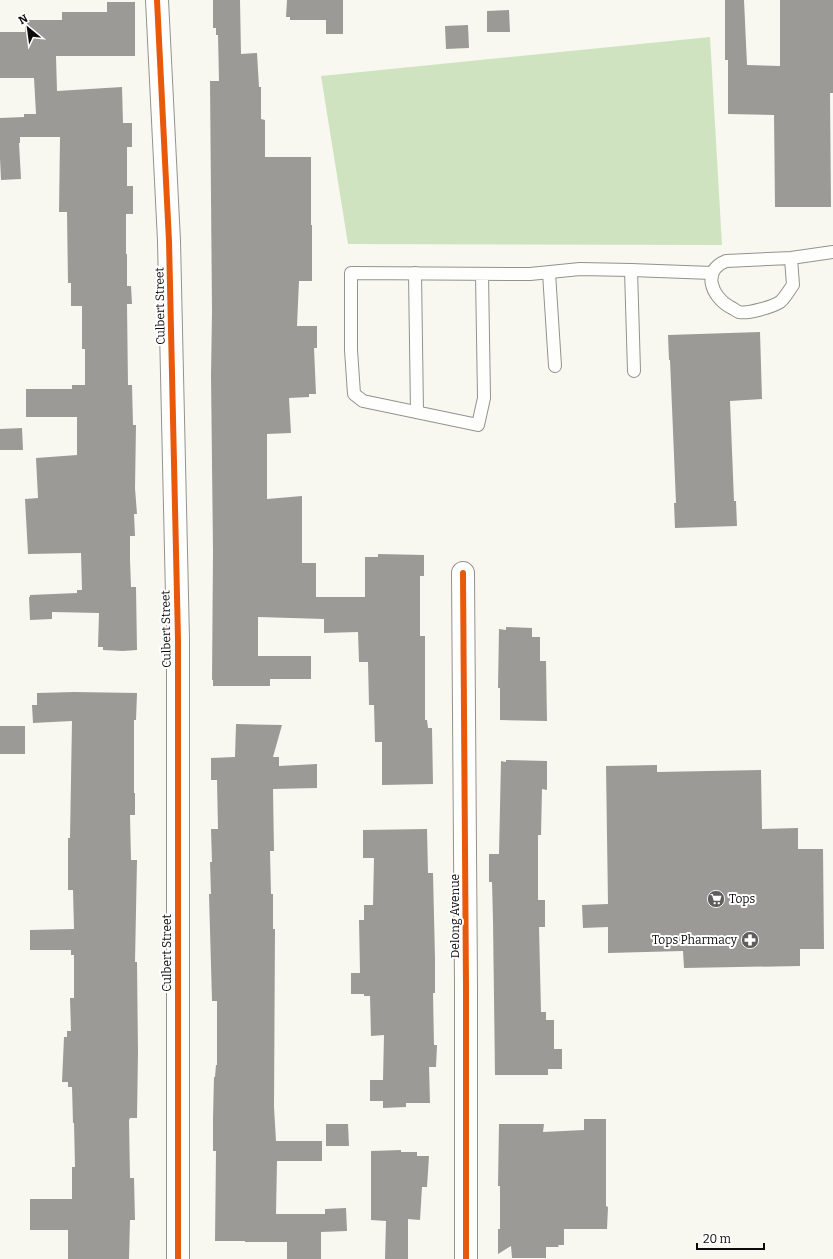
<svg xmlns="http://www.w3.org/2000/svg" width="833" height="1259" viewBox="0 0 833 1259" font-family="Bitter,serif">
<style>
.forest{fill:#d0e3c1}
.building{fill:#9c9a96}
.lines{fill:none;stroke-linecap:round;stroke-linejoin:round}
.lane-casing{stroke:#92928e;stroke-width:14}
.street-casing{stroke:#92928e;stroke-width:24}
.lane{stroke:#fefefd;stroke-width:12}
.street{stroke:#fefefd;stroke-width:22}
.cycleway-casing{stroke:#fff;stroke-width:8}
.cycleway{stroke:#e8590c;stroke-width:6}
.labels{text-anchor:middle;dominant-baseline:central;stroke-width:4;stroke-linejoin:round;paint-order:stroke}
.street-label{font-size:12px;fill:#0b0b0b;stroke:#fff}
.poi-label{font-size:12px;fill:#0b0b0b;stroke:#fff;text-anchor:start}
</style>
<rect width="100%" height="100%" fill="#f9f8f0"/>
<!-- forest -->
<path class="forest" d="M 710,37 L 722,245 L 348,244 L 321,76 Z"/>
<!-- building -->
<g class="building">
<path d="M 213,0 L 240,0 L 241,54 L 257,53 L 259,87 L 261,87 L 261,119 L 265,120 L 265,157 L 311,157 L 311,225 L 312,225 L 312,281 L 299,281 L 297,326 L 317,326 L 317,348 L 314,348 L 316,394 L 309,394 L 309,397 L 289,398 L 291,433 L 267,434 L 267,499 L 302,496 L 302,563 L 316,563 L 316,597 L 365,597 L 365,557 L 378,557 L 378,554 L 424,555 L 424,576 L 420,576 L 420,636 L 425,636 L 425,720 L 427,720 L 428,728 L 432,728 L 433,784 L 382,785 L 382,742 L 375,742 L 374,705 L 369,705 L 368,662 L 359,662 L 358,632 L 324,633 L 324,619 L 258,617 L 258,656 L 311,656 L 311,679 L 270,679 L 270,686 L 213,686 L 213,680 L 212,680 L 213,551 L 211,376 L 212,312 L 210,81 L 219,81 L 218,35 L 216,35 L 216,28 L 213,28 Z"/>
<path d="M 287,0 L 343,0 L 343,34 L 326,34 L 326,20 L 290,20 L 290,17 L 286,17 Z"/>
<path d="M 725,0 L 744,0 L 747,65 L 780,66 L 780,0 L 833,0 L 833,93 L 830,93 L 831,207 L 775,207 L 774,115 L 728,114 L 728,60 L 725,60 Z"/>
<path d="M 107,2 L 135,2 L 135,56 L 56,56 L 57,91 L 122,87 L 123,123 L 132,123 L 132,147 L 127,147 L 127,186 L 133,186 L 133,214 L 126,214 L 126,254 L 127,254 L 127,286 L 131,286 L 132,304 L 127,304 L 128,385 L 132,385 L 133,425 L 136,425 L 135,488 L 137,514 L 134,514 L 135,536 L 130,536 L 130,560 L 131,587 L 136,587 L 137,650 L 123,651 L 103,650 L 103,647 L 98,647 L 99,613 L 52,612 L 52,619 L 30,620 L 29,597 L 30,597 L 30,595 L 77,593 L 77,590 L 82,590 L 81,553 L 28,554 L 25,499 L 38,498 L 36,458 L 77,455 L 77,417 L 26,417 L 26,389 L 72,389 L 72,385 L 85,385 L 85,349 L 82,349 L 82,306 L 71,306 L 71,283 L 68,283 L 67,212 L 59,212 L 60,137 L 20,137 L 20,143 L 19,143 L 21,179 L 1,180 L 0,158 L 0,118 L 24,117 L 24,114 L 36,114 L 34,78 L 0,78 L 0,32 L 25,32 L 26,20 L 62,20 L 62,12 L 107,12 Z"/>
<path d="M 509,10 L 510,32 L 487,32 L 487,11 Z"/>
<path d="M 468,25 L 469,48 L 446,49 L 445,26 Z"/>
<path d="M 760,332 L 762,399 L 730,401 L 734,501 L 736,501 L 737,526 L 675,528 L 674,503 L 676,503 L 670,360 L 669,360 L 668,335 Z"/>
<path d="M 22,428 L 23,450 L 0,450 L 0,429 Z"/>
<path d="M 506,627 L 532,628 L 532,637 L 540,637 L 540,661 L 546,661 L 547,721 L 500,720 L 500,688 L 498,688 L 499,629 L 506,630 Z"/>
<path d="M 74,692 L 137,693 L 136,720 L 134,720 L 134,793 L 135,793 L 135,815 L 130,815 L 131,860 L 137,860 L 135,962 L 137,962 L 138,1052 L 137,1118 L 130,1118 L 129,1120 L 130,1178 L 134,1178 L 135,1220 L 130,1220 L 129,1259 L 68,1259 L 68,1230 L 30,1230 L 30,1199 L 72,1199 L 72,1167 L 75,1167 L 74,1123 L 73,1123 L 72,1087 L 68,1087 L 68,1082 L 62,1082 L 64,1037 L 67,1037 L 67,1031 L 71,1031 L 70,998 L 74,998 L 74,955 L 71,955 L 71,950 L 30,950 L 30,930 L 74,929 L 73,890 L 68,890 L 68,838 L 70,838 L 72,721 L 33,723 L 32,705 L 37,705 L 37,693 Z"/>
<path d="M 236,724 L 282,725 L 273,757 L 279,757 L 279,766 L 317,764 L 317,788 L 273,789 L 274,851 L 270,851 L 271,894 L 273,894 L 273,929 L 275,929 L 274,1107 L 276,1141 L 322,1141 L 322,1161 L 277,1161 L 276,1214 L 325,1214 L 325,1209 L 346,1208 L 347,1231 L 321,1232 L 321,1259 L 287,1259 L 287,1242 L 245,1242 L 245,1241 L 215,1241 L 216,1151 L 213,1151 L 213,1119 L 214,1077 L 215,1077 L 216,1065 L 217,1065 L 217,1001 L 212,1001 L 209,894 L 211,894 L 210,862 L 212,862 L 211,829 L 218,829 L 217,780 L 211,780 L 211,758 L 235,757 Z"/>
<rect x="0" y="726" width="25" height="28"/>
<path d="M 506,760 L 547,761 L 547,790 L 542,789 L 541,835 L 538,835 L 538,900 L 545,900 L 545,927 L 539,927 L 541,1012 L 546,1012 L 546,1020 L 554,1020 L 554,1049 L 562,1049 L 562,1069 L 548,1069 L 548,1075 L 495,1075 L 493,921 L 492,882 L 489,882 L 489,854 L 499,854 L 501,761 L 506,762 Z"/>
<path d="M 657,765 L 657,772 L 761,770 L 762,829 L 798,828 L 798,849 L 823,849 L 824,949 L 800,949 L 800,966 L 684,968 L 683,951 L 608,953 L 608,927 L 583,928 L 582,905 L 608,904 L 606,766 Z"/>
<path d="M 427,829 L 428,873 L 433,873 L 435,959 L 435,993 L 433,993 L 434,1045 L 437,1045 L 436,1067 L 429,1067 L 430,1103 L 406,1103 L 406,1107 L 383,1108 L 383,1101 L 370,1101 L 370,1080 L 383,1080 L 384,1035 L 371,1036 L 370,996 L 364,996 L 364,994 L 351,994 L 351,973 L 360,973 L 359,920 L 364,920 L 364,905 L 373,905 L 374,858 L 363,858 L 363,830 Z"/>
<path d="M 584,1119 L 606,1119 L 606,1206 L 608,1207 L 607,1229 L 564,1229 L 564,1245 L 558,1245 L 559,1247 L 546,1247 L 546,1258 L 512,1258 L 511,1246 L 498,1254 L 498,1229 L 500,1229 L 500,1186 L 498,1186 L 499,1124 L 544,1124 L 543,1132 L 584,1130 Z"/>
<path d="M 326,1124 L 348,1124 L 349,1146 L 326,1146 Z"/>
<path d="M 401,1150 L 401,1152 L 417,1152 L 417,1156 L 429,1156 L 427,1187 L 422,1187 L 420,1220 L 408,1219 L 408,1259 L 385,1259 L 386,1221 L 371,1220 L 371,1151 Z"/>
</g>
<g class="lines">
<defs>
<g id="lane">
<path d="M 791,258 L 793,285 C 789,290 785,298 780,302 C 772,307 748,314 739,312 C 736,311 733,308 730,307 C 712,297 701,271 726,261 L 791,258 L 833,252"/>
<path d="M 631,270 L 634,371"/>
<path d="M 415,273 L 417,412"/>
<path d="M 549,273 L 555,366"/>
<path d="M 482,274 L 484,398 L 478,425 L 363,401 L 354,394 L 351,350 L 351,273 L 530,274 L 580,269 L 631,270 L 712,273"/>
</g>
<g id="street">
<path d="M 157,0 L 169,241 L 178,640 L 178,1259"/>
<path d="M 463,573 L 466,987 L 466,1259"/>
</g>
</defs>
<!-- lane casing -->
<use href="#lane" class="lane-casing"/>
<!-- street casing -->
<use href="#street" class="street-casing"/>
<!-- lane -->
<use href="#lane" class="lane"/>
<!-- street -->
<use href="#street" class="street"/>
<defs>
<g id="cycleway">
<path d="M 157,0 L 169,241 L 178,640 L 178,1259"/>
<path d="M 463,573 L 466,987 L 466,1259"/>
</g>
</defs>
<!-- cycleway casing -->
<use href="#cycleway" class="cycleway-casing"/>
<!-- cycleway -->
<use href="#cycleway" class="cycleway"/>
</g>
<!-- icons -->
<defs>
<symbol id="supermarket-disc" viewBox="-11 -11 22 22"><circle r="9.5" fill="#5e5e5b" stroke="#fff"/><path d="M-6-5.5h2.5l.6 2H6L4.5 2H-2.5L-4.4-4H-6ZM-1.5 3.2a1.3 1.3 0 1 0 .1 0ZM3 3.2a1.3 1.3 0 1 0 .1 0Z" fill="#fff"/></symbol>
<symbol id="pharmacy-disc" viewBox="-11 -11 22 22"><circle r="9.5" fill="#5e5e5b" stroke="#fff"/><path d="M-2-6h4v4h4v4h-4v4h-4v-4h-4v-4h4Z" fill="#fff"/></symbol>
</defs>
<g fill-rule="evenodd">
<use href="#supermarket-disc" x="706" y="889" width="20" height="20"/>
<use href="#pharmacy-disc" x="740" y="930" width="20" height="20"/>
</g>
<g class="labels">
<!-- street labels -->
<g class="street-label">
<text transform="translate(160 306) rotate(-91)">Culbert Street</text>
<text transform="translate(166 629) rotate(-91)">Culbert Street</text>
<text transform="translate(455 916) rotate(-90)">Delong Avenue</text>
<text transform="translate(167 953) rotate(-90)">Culbert Street</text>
</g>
<!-- poi labels -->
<g class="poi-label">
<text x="729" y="899">Tops</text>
<text x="737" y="940" text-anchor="end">Tops Pharmacy</text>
</g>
</g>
<!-- north arrow -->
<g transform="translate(28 28) rotate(331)" stroke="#ffffff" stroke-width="3" paint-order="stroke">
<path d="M0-3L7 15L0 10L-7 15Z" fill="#0b0b0b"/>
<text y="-6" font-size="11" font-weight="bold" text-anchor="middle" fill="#0b0b0b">N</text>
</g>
<!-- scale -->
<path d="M697 1243v6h67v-6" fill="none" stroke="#0b0b0b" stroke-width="2"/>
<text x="703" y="1243" font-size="12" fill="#0b0b0b" stroke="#ffffff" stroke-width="3" paint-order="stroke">20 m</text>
</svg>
